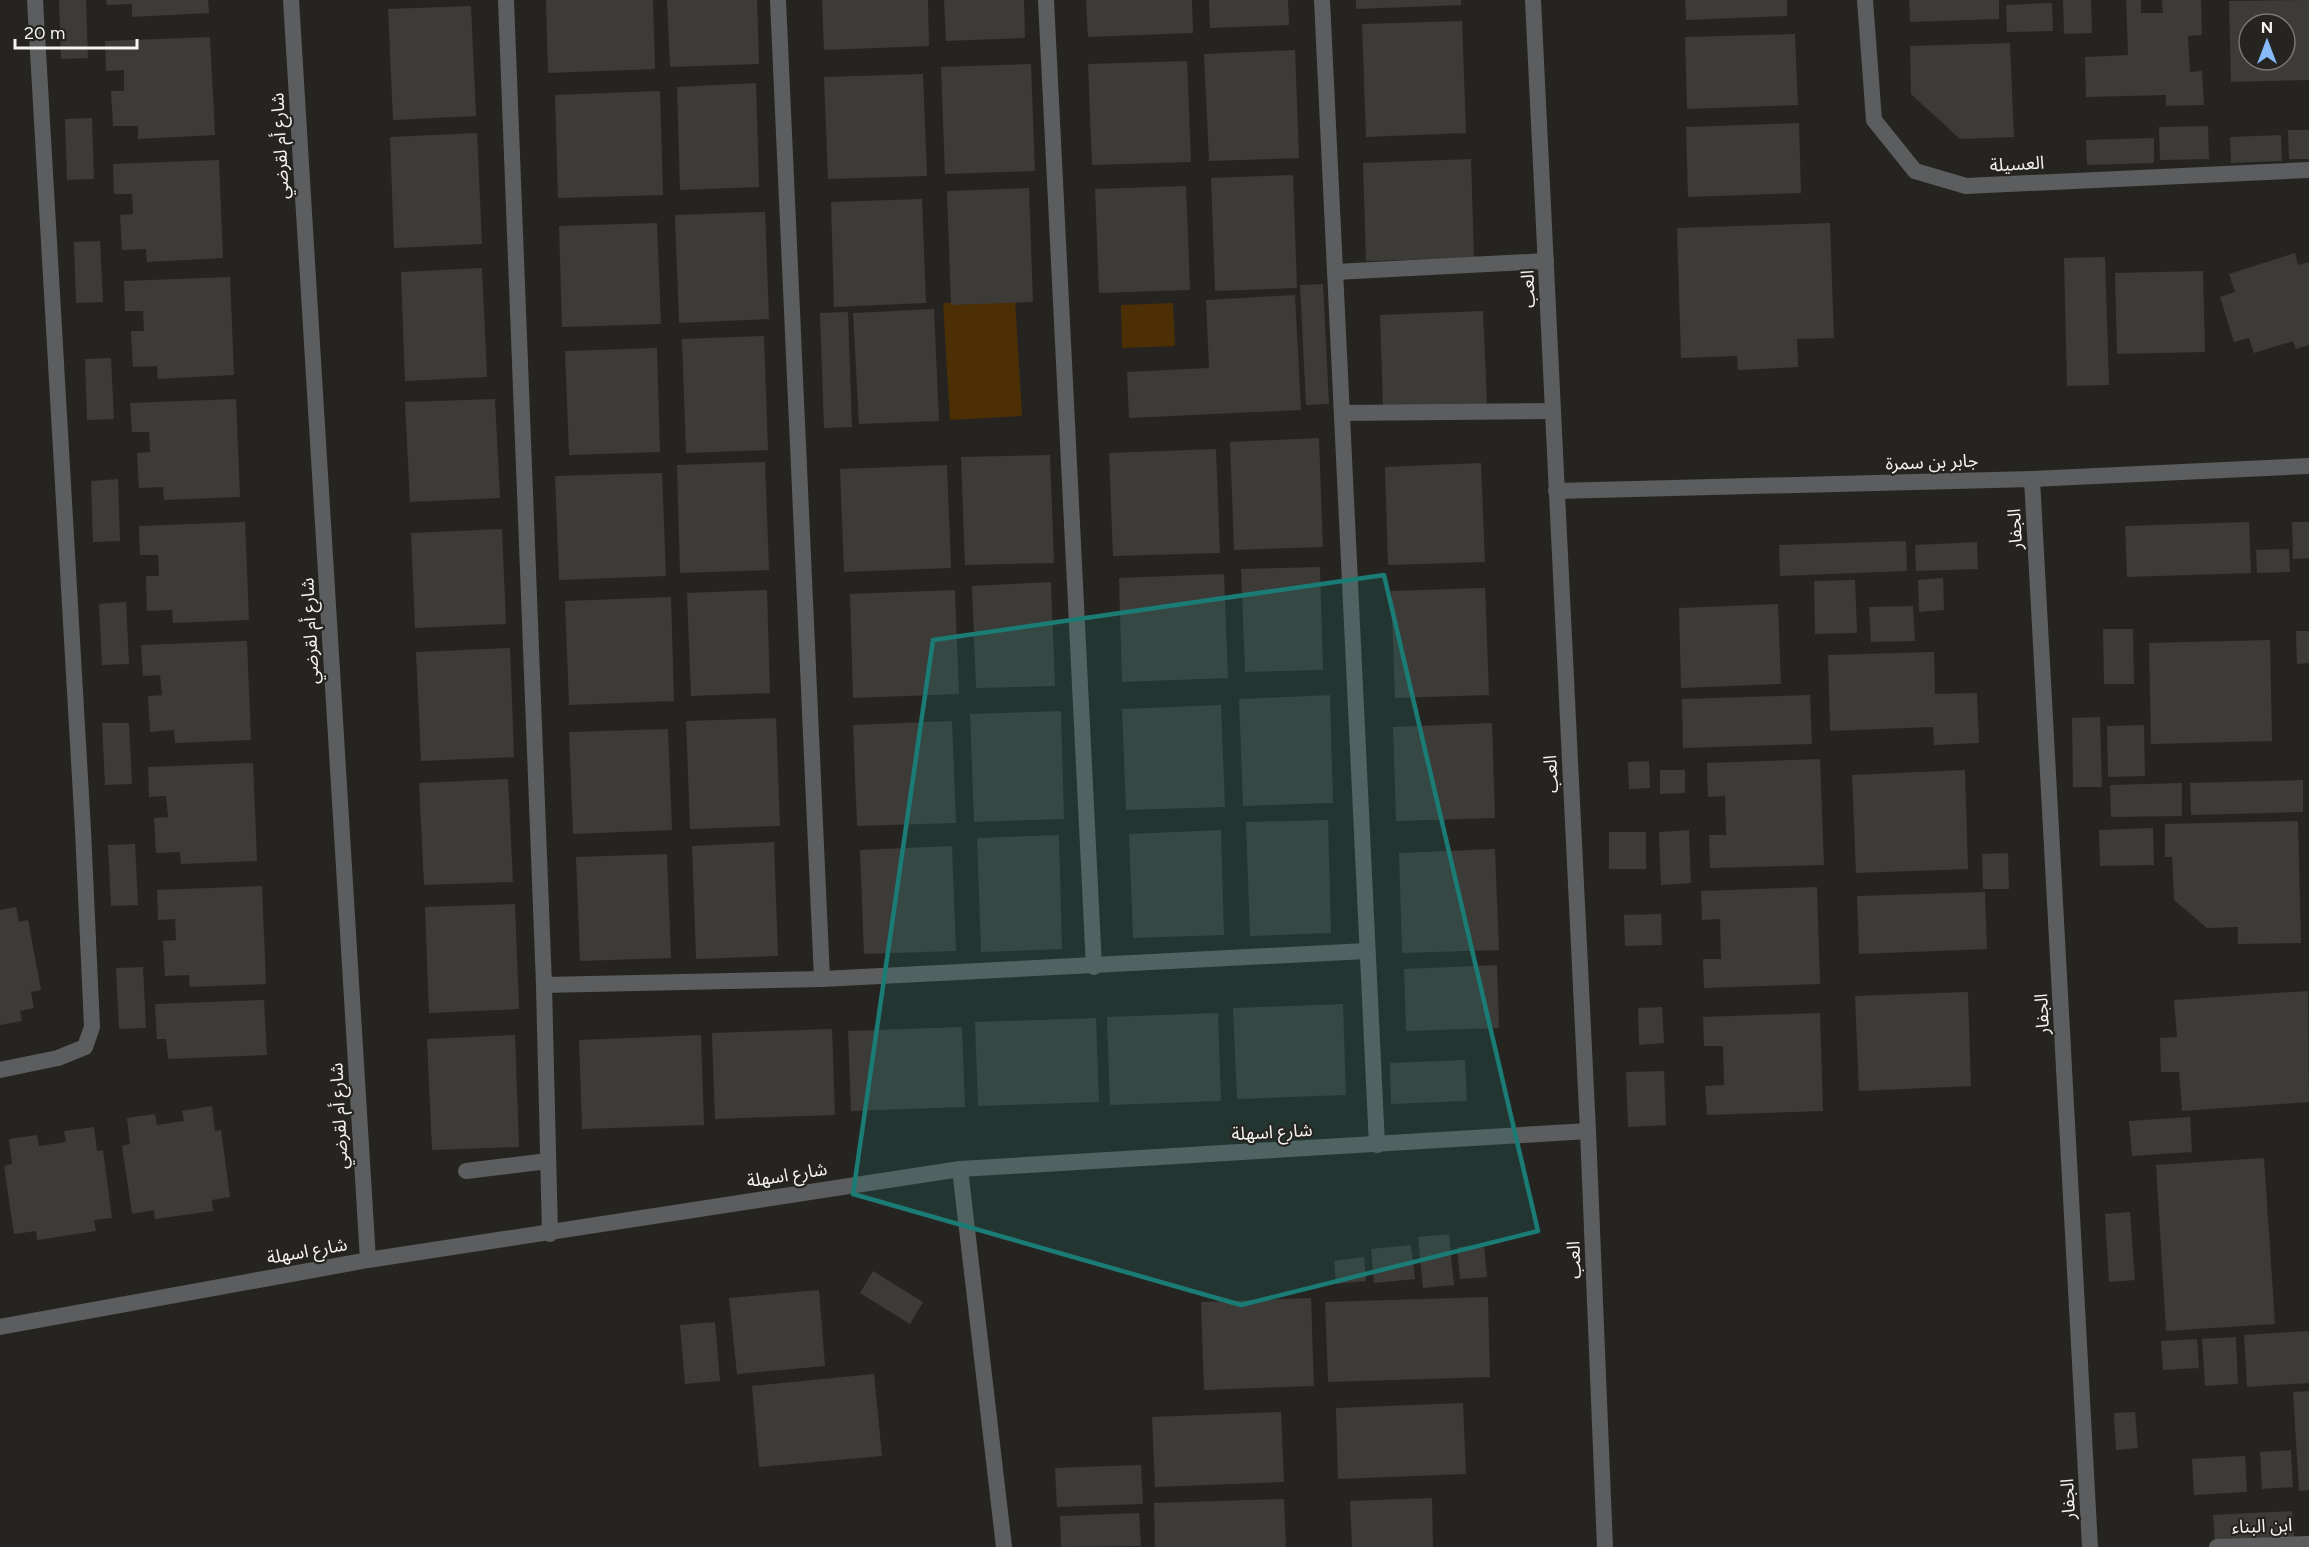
<svg xmlns="http://www.w3.org/2000/svg" width="2309" height="1547" viewBox="0 0 2309 1547" font-family="Figtree,'Noto Sans Arabic',sans-serif">
<style>
.grass{fill:#4c2f05}
.building{fill:#3d3b38;fill-rule:evenodd}
.lines{fill:none;stroke-linecap:round;stroke-linejoin:round}
.service{stroke:#5c5d5e;stroke-width:16}
.minor{stroke:#5c5d5e;stroke-width:16}
.marked{fill:#1a7c75;fill-opacity:0.2;stroke:#1a7c75;stroke-width:4.5;stroke-linejoin:round}
.labels{text-anchor:middle;dominant-baseline:central;stroke-width:4.5;stroke-linejoin:round;paint-order:stroke}
.street-label{font-size:18px;fill:#f5f4f2;stroke:#262421}
</style>
<rect width="100%" height="100%" fill="#262421"/>
<!-- grass -->
<g class="grass">
<path d="M 1015,299 L 1022,416 L 950,420 L 943,303 Z"/>
<path d="M 1173,303 L 1175,346 L 1122,348 L 1121,305 Z"/>
</g>
<!-- building -->
<g class="building">
<path d="M 59,0 L 86,0 L 88,58 L 61,59 Z"/>
<path d="M 106,0 L 208,0 L 209,13 L 132,17 L 132,4 L 107,5 Z"/>
<path d="M 546,0 L 653,0 L 655,69 L 548,73 Z"/>
<path d="M 667,0 L 757,0 L 759,64 L 670,67 Z"/>
<path d="M 822,0 L 928,0 L 929,46 L 824,50 Z"/>
<path d="M 944,0 L 1024,0 L 1025,38 L 946,41 Z"/>
<path d="M 1086,0 L 1192,0 L 1193,33 L 1088,37 Z"/>
<path d="M 1209,0 L 1288,0 L 1289,25 L 1210,28 Z"/>
<path d="M 1356,0 L 1461,0 L 1461,5 L 1356,9 Z"/>
<path d="M 1685,0 L 1787,0 L 1787,16 L 1686,20 Z"/>
<path d="M 1909,0 L 1999,0 L 1999,19 L 1910,22 Z"/>
<path d="M 2063,0 L 2091,0 L 2092,33 L 2064,34 Z"/>
<path d="M 2126,0 L 2141,0 L 2141,13 L 2163,13 L 2162,0 L 2201,0 L 2202,35 L 2188,36 L 2190,72 L 2202,71 L 2204,105 L 2166,106 L 2166,95 L 2086,97 L 2085,57 L 2128,55 Z"/>
<path d="M 2309,0 L 2309,80 L 2231,82 L 2229,1 ZM 2249,24 L 2285,24 L 2285,60 L 2249,60 Z"/>
<path d="M 2052,3 L 2053,31 L 2007,32 L 2006,5 Z"/>
<path d="M 471,6 L 476,116 L 393,120 L 388,9 Z"/>
<path d="M 1462,21 L 1466,133 L 1366,137 L 1362,24 Z"/>
<path d="M 1795,34 L 1798,105 L 1687,109 L 1685,37 Z"/>
<path d="M 210,37 L 215,135 L 138,139 L 138,126 L 113,126 L 111,91 L 124,91 L 124,70 L 106,71 L 105,41 Z"/>
<path d="M 2010,43 L 2014,137 L 1960,139 L 1911,94 L 1910,46 Z"/>
<path d="M 1295,50 L 1299,158 L 1209,161 L 1204,54 Z"/>
<path d="M 1187,61 L 1191,162 L 1092,165 L 1088,64 Z"/>
<path d="M 1031,64 L 1035,171 L 945,174 L 941,67 Z"/>
<path d="M 923,74 L 927,176 L 828,179 L 824,77 Z"/>
<path d="M 756,83 L 759,187 L 680,190 L 677,87 Z"/>
<path d="M 660,91 L 663,195 L 558,198 L 555,95 Z"/>
<path d="M 92,118 L 94,179 L 67,180 L 65,119 Z"/>
<path d="M 1799,123 L 1801,193 L 1688,197 L 1686,127 Z"/>
<path d="M 2208,126 L 2209,159 L 2160,160 L 2159,127 Z"/>
<path d="M 2288,130 L 2309,130 L 2309,159 L 2289,159 Z"/>
<path d="M 477,133 L 482,244 L 394,248 L 390,137 Z"/>
<path d="M 2281,135 L 2282,161 L 2231,163 L 2230,137 Z"/>
<path d="M 2154,138 L 2154,163 L 2087,165 L 2086,140 Z"/>
<path d="M 1471,159 L 1474,258 L 1366,261 L 1363,163 Z"/>
<path d="M 219,160 L 223,258 L 147,262 L 146,249 L 122,250 L 120,215 L 133,214 L 132,194 L 114,194 L 113,164 Z"/>
<path d="M 1293,175 L 1297,288 L 1215,291 L 1211,178 Z"/>
<path d="M 1186,186 L 1190,290 L 1099,293 L 1095,189 Z"/>
<path d="M 1029,188 L 1033,302 L 951,305 L 947,191 Z"/>
<path d="M 922,199 L 926,303 L 834,307 L 831,202 Z"/>
<path d="M 765,212 L 769,319 L 679,323 L 675,215 Z"/>
<path d="M 657,223 L 661,324 L 562,327 L 559,226 Z"/>
<path d="M 1830,223 L 1834,338 L 1797,339 L 1798,367 L 1738,370 L 1737,356 L 1681,358 L 1677,228 Z"/>
<path d="M 100,241 L 103,302 L 76,303 L 74,242 Z"/>
<path d="M 2295,253 L 2298,265 L 2309,262 L 2309,345 L 2296,349 L 2293,341 L 2254,353 L 2249,338 L 2234,342 L 2220,297 L 2235,292 L 2229,274 Z"/>
<path d="M 2105,257 L 2109,385 L 2067,386 L 2064,258 Z"/>
<path d="M 482,268 L 487,377 L 405,381 L 401,272 Z"/>
<path d="M 2203,271 L 2205,352 L 2117,354 L 2115,273 Z"/>
<path d="M 230,277 L 234,375 L 158,379 L 157,366 L 133,367 L 131,331 L 144,331 L 143,311 L 125,311 L 124,281 Z"/>
<path d="M 1323,284 L 1329,404 L 1306,405 L 1300,285 Z"/>
<path d="M 1295,295 L 1301,410 L 1129,418 L 1127,372 L 1209,368 L 1206,300 Z"/>
<path d="M 934,309 L 939,421 L 859,424 L 853,313 Z"/>
<path d="M 1483,311 L 1487,405 L 1383,409 L 1380,315 Z"/>
<path d="M 848,312 L 852,427 L 824,428 L 820,313 Z"/>
<path d="M 764,336 L 768,450 L 686,453 L 682,339 Z"/>
<path d="M 657,348 L 660,452 L 569,455 L 565,351 Z"/>
<path d="M 111,358 L 114,419 L 87,420 L 85,359 Z"/>
<path d="M 236,399 L 240,497 L 164,500 L 163,487 L 139,488 L 137,453 L 150,452 L 149,432 L 132,432 L 130,403 Z"/>
<path d="M 495,399 L 500,498 L 410,502 L 405,402 Z"/>
<path d="M 1319,438 L 1323,547 L 1234,550 L 1230,442 Z"/>
<path d="M 1216,449 L 1220,553 L 1113,556 L 1109,453 Z"/>
<path d="M 1050,455 L 1054,563 L 965,565 L 961,457 Z"/>
<path d="M 765,462 L 769,570 L 680,573 L 677,465 Z"/>
<path d="M 1481,463 L 1485,562 L 1388,565 L 1385,467 Z"/>
<path d="M 947,465 L 951,568 L 844,572 L 840,469 Z"/>
<path d="M 662,473 L 666,576 L 559,580 L 555,476 Z"/>
<path d="M 118,479 L 120,541 L 93,542 L 91,481 Z"/>
<path d="M 245,522 L 249,620 L 173,623 L 172,610 L 147,611 L 146,576 L 159,576 L 158,555 L 140,555 L 139,526 Z"/>
<path d="M 2249,522 L 2251,573 L 2127,577 L 2125,526 Z"/>
<path d="M 2292,522 L 2309,522 L 2309,558 L 2293,559 Z"/>
<path d="M 502,529 L 506,624 L 415,628 L 411,533 Z"/>
<path d="M 1906,541 L 1907,571 L 1780,576 L 1779,545 Z"/>
<path d="M 1977,542 L 1978,569 L 1916,571 L 1915,545 Z"/>
<path d="M 2289,549 L 2290,572 L 2257,573 L 2256,550 Z"/>
<path d="M 1320,567 L 1323,670 L 1245,672 L 1241,569 Z"/>
<path d="M 1224,574 L 1228,678 L 1122,682 L 1119,578 Z"/>
<path d="M 1943,578 L 1944,610 L 1919,612 L 1918,580 Z"/>
<path d="M 1855,580 L 1857,633 L 1815,634 L 1814,581 Z"/>
<path d="M 1051,582 L 1055,686 L 976,688 L 972,586 Z"/>
<path d="M 1485,588 L 1489,695 L 1395,698 L 1391,591 Z"/>
<path d="M 767,590 L 770,693 L 691,696 L 687,593 Z"/>
<path d="M 955,590 L 959,694 L 853,698 L 850,594 Z"/>
<path d="M 671,597 L 674,701 L 569,705 L 565,601 Z"/>
<path d="M 126,602 L 129,664 L 102,665 L 99,604 Z"/>
<path d="M 1778,604 L 1781,684 L 1681,688 L 1679,608 Z"/>
<path d="M 1913,606 L 1915,641 L 1871,642 L 1869,607 Z"/>
<path d="M 2103,629 L 2133,629 L 2134,684 L 2104,684 Z"/>
<path d="M 2296,631 L 2309,631 L 2309,663 L 2297,664 Z"/>
<path d="M 2270,640 L 2272,741 L 2151,744 L 2149,643 Z"/>
<path d="M 247,641 L 251,740 L 175,743 L 174,730 L 150,732 L 148,696 L 162,695 L 160,675 L 143,676 L 141,645 Z"/>
<path d="M 510,648 L 514,757 L 421,761 L 416,652 Z"/>
<path d="M 1934,652 L 1935,694 L 1977,693 L 1979,743 L 1934,745 L 1933,727 L 1830,731 L 1828,655 Z"/>
<path d="M 1330,695 L 1333,803 L 1243,806 L 1239,699 Z"/>
<path d="M 1810,695 L 1812,744 L 1683,748 L 1682,699 Z"/>
<path d="M 1221,705 L 1225,807 L 1126,810 L 1122,709 Z"/>
<path d="M 1061,711 L 1064,819 L 974,822 L 970,714 Z"/>
<path d="M 2100,717 L 2102,787 L 2073,787 L 2072,718 Z"/>
<path d="M 776,718 L 780,826 L 690,829 L 686,721 Z"/>
<path d="M 952,721 L 956,823 L 857,826 L 853,725 Z"/>
<path d="M 102,723 L 129,723 L 132,784 L 105,785 Z"/>
<path d="M 1492,723 L 1495,818 L 1396,821 L 1393,727 Z"/>
<path d="M 2144,725 L 2145,776 L 2108,777 L 2107,726 Z"/>
<path d="M 668,729 L 672,830 L 573,834 L 569,732 Z"/>
<path d="M 1820,759 L 1824,865 L 1710,868 L 1709,835 L 1726,835 L 1725,796 L 1708,797 L 1707,763 Z"/>
<path d="M 1649,761 L 1650,788 L 1629,789 L 1628,762 Z"/>
<path d="M 253,763 L 257,861 L 181,864 L 180,852 L 156,853 L 154,818 L 168,817 L 166,796 L 149,797 L 148,767 Z"/>
<path d="M 1660,770 L 1685,770 L 1685,793 L 1660,794 Z"/>
<path d="M 1965,770 L 1968,869 L 1856,873 L 1852,775 Z"/>
<path d="M 508,779 L 513,882 L 424,885 L 419,783 Z"/>
<path d="M 2303,780 L 2303,812 L 2191,815 L 2190,783 Z"/>
<path d="M 2182,783 L 2182,816 L 2111,817 L 2110,785 Z"/>
<path d="M 1328,820 L 1331,933 L 1250,936 L 1246,822 Z"/>
<path d="M 2298,821 L 2301,943 L 2238,944 L 2238,927 L 2207,928 L 2174,900 L 2172,857 L 2165,857 L 2165,824 Z"/>
<path d="M 2153,828 L 2154,865 L 2100,866 L 2099,830 Z"/>
<path d="M 1221,830 L 1224,935 L 1133,938 L 1129,834 Z"/>
<path d="M 1689,830 L 1691,883 L 1661,885 L 1659,832 Z"/>
<rect x="1609" y="832" width="37" height="37"/>
<path d="M 1059,835 L 1062,949 L 981,952 L 977,838 Z"/>
<path d="M 774,842 L 778,956 L 696,959 L 692,846 Z"/>
<path d="M 135,844 L 138,905 L 111,906 L 108,845 Z"/>
<path d="M 952,846 L 956,951 L 864,954 L 860,850 Z"/>
<path d="M 1495,849 L 1499,950 L 1402,953 L 1399,853 Z"/>
<path d="M 2008,853 L 2009,889 L 1983,889 L 1982,854 Z"/>
<path d="M 667,854 L 671,958 L 580,961 L 576,857 Z"/>
<path d="M 262,886 L 266,984 L 190,987 L 189,975 L 165,976 L 163,941 L 176,940 L 175,919 L 158,920 L 157,890 Z"/>
<path d="M 1817,887 L 1820,984 L 1704,988 L 1703,959 L 1721,959 L 1720,919 L 1702,920 L 1701,891 Z"/>
<path d="M 1985,892 L 1987,949 L 1859,954 L 1857,896 Z"/>
<path d="M 515,904 L 519,1009 L 429,1013 L 425,907 Z"/>
<path d="M 16,907 L 19,922 L 28,920 L 41,990 L 31,992 L 34,1008 L 20,1011 L 22,1021 L 0,1025 L 0,910 Z"/>
<path d="M 1661,914 L 1662,945 L 1625,946 L 1624,915 Z"/>
<path d="M 1497,965 L 1499,1028 L 1406,1031 L 1404,969 Z"/>
<path d="M 143,967 L 146,1028 L 119,1029 L 116,968 Z"/>
<path d="M 2308,991 L 2309,1102 L 2182,1111 L 2179,1072 L 2161,1072 L 2160,1038 L 2177,1037 L 2174,1000 Z"/>
<path d="M 1968,992 L 1971,1086 L 1859,1091 L 1855,996 Z"/>
<path d="M 264,1000 L 267,1055 L 168,1059 L 166,1039 L 157,1039 L 155,1004 Z"/>
<path d="M 1343,1004 L 1346,1095 L 1237,1099 L 1233,1008 Z"/>
<path d="M 1662,1007 L 1664,1043 L 1639,1045 L 1638,1008 Z"/>
<path d="M 1218,1013 L 1221,1101 L 1110,1105 L 1107,1017 Z"/>
<path d="M 1820,1013 L 1823,1111 L 1707,1115 L 1705,1086 L 1724,1085 L 1723,1046 L 1704,1046 L 1703,1017 Z"/>
<path d="M 1096,1018 L 1099,1102 L 978,1106 L 975,1022 Z"/>
<path d="M 962,1027 L 965,1107 L 851,1111 L 848,1031 Z"/>
<path d="M 832,1029 L 835,1115 L 715,1119 L 712,1033 Z"/>
<path d="M 515,1035 L 519,1147 L 432,1150 L 427,1039 Z"/>
<path d="M 701,1035 L 704,1125 L 582,1129 L 579,1040 Z"/>
<path d="M 1465,1060 L 1467,1101 L 1391,1104 L 1390,1063 Z"/>
<path d="M 1664,1071 L 1666,1125 L 1628,1127 L 1626,1072 Z"/>
<path d="M 212,1106 L 215,1131 L 221,1130 L 230,1197 L 212,1200 L 213,1211 L 155,1219 L 154,1210 L 132,1214 L 122,1146 L 130,1144 L 127,1118 L 155,1114 L 157,1125 L 184,1121 L 182,1111 Z"/>
<path d="M 2190,1117 L 2192,1152 L 2132,1156 L 2129,1121 Z"/>
<path d="M 94,1127 L 97,1151 L 103,1150 L 112,1218 L 94,1220 L 96,1231 L 37,1240 L 36,1231 L 14,1234 L 4,1166 L 12,1164 L 9,1139 L 37,1135 L 39,1146 L 66,1142 L 64,1131 Z"/>
<path d="M 2264,1158 L 2275,1324 L 2166,1331 L 2156,1165 Z"/>
<path d="M 2130,1212 L 2135,1280 L 2109,1282 L 2105,1214 Z"/>
<path d="M 1449,1234 L 1454,1285 L 1423,1288 L 1418,1237 Z"/>
<path d="M 1411,1245 L 1415,1279 L 1374,1283 L 1371,1249 Z"/>
<path d="M 1484,1245 L 1487,1277 L 1460,1279 L 1457,1247 Z"/>
<path d="M 1364,1257 L 1366,1281 L 1336,1284 L 1334,1261 Z"/>
<path d="M 873,1271 L 923,1302 L 910,1324 L 860,1293 Z"/>
<path d="M 819,1290 L 825,1366 L 737,1374 L 729,1298 Z"/>
<path d="M 1488,1297 L 1490,1377 L 1328,1382 L 1325,1302 Z"/>
<path d="M 1311,1298 L 1314,1386 L 1204,1390 L 1201,1302 Z"/>
<path d="M 715,1322 L 720,1381 L 685,1384 L 680,1325 Z"/>
<path d="M 2309,1331 L 2309,1383 L 2247,1387 L 2244,1335 Z"/>
<path d="M 2236,1337 L 2238,1384 L 2205,1386 L 2202,1339 Z"/>
<path d="M 2197,1339 L 2199,1368 L 2163,1370 L 2161,1341 Z"/>
<path d="M 874,1374 L 882,1456 L 759,1467 L 752,1386 Z"/>
<path d="M 2309,1391 L 2309,1490 L 2299,1491 L 2293,1392 Z"/>
<path d="M 1463,1403 L 1466,1474 L 1338,1479 L 1336,1408 Z"/>
<path d="M 1281,1412 L 1284,1482 L 1155,1487 L 1152,1417 Z"/>
<path d="M 2135,1412 L 2138,1448 L 2116,1450 L 2114,1413 Z"/>
<path d="M 2291,1450 L 2293,1487 L 2262,1489 L 2260,1452 Z"/>
<path d="M 2245,1456 L 2247,1492 L 2194,1495 L 2192,1459 Z"/>
<path d="M 1141,1465 L 1143,1504 L 1057,1507 L 1055,1468 Z"/>
<path d="M 1432,1498 L 1433,1547 L 1352,1547 L 1350,1501 Z"/>
<path d="M 1284,1499 L 1286,1547 L 1155,1547 L 1154,1503 Z"/>
<path d="M 2292,1511 L 2294,1537 L 2215,1542 L 2213,1515 Z"/>
<path d="M 1139,1513 L 1141,1546 L 1061,1547 L 1060,1516 Z"/>
</g>
<g class="lines">
<!-- service -->
<g class="service">
<path d="M 506,0 L 544,985 L 550,1234"/>
<path d="M 778,0 L 822,979"/>
<path d="M 1046,0 L 1094,967"/>
<path d="M 1322,0 L 1377,1145"/>
<path d="M 1335,272 L 1546,261"/>
<path d="M 1342,413 L 1552,411"/>
<path d="M 544,985 L 822,979 L 1366,951"/>
<path d="M 466,1171 L 548,1161"/>
</g>
<!-- minor -->
<g class="minor">
<path d="M 291,0 L 368,1260"/>
<path d="M 1533,0 L 1588,1131 L 1605,1547"/>
<path d="M 1865,0 L 1874,120 L 1915,171 L 1966,186 L 2309,170"/>
<path d="M 2032,479 L 2090,1547"/>
<path d="M 1556,491 L 2032,479 L 2309,466"/>
<path d="M 0,1070 L 58,1058 L 85,1047 L 92,1027 L 83,830 L 35,0"/>
<path d="M 960,1169 L 1004,1547"/>
<path d="M 0,1327 L 368,1260 L 960,1169 L 1588,1131"/>
<path d="M 2217,1547 L 2309,1544"/>
</g>
</g>
<!-- marked area -->
<path class="marked" d="M 1384,575 L 1538,1231 L 1241,1305 L 853,1194 L 933,640 Z"/>
<g class="labels">
<!-- street labels -->
<g class="street-label">
<text transform="translate(280 146) rotate(-93)">شارع أم لقرضي</text>
<text transform="translate(2017 164) rotate(-3)">العسيلة</text>
<text transform="translate(1528 289) rotate(-92)">العب</text>
<text transform="translate(1932 462) rotate(-2)">جابر بن سمرة</text>
<text transform="translate(2015 529) rotate(-93)">الجفار</text>
<text transform="translate(310 631) rotate(-93)">شارع أم لقرضي</text>
<text transform="translate(1551 774) rotate(-93)">العب</text>
<text transform="translate(2042 1014) rotate(-93)">الجفار</text>
<text transform="translate(339 1116) rotate(-93)">شارع أم لقرضي</text>
<text transform="translate(1272 1132) rotate(-3)">شارع اسهلة</text>
<text transform="translate(787 1175) rotate(-9)">شارع اسهلة</text>
<text transform="translate(307 1251) rotate(-10)">شارع اسهلة</text>
<text transform="translate(1574 1260) rotate(-92)">العب</text>
<text transform="translate(2068 1499) rotate(-93)">الجفار</text>
<text transform="translate(2262 1526) rotate(-2)">ابن البناء</text>
</g>
</g>
<!-- north arrow -->
<g transform="translate(2267 42)"><circle r="28" fill="#262421" stroke="#797775" stroke-width="1.5"/>
<path d="M0-4.5L10 22L0 15L-10 22Z" fill="#87bbfb"/>
<text y="-9" font-size="16" font-weight="bold" text-anchor="middle" fill="#f5f4f2">N</text>
</g>
<!-- scale -->
<path d="M15 39v9h122v-9" fill="none" stroke="#f5f4f2" stroke-width="3"/>
<text x="24" y="39" font-size="18" fill="#f5f4f2" stroke="#262421" stroke-width="4.5" paint-order="stroke">20 m</text>
</svg>
